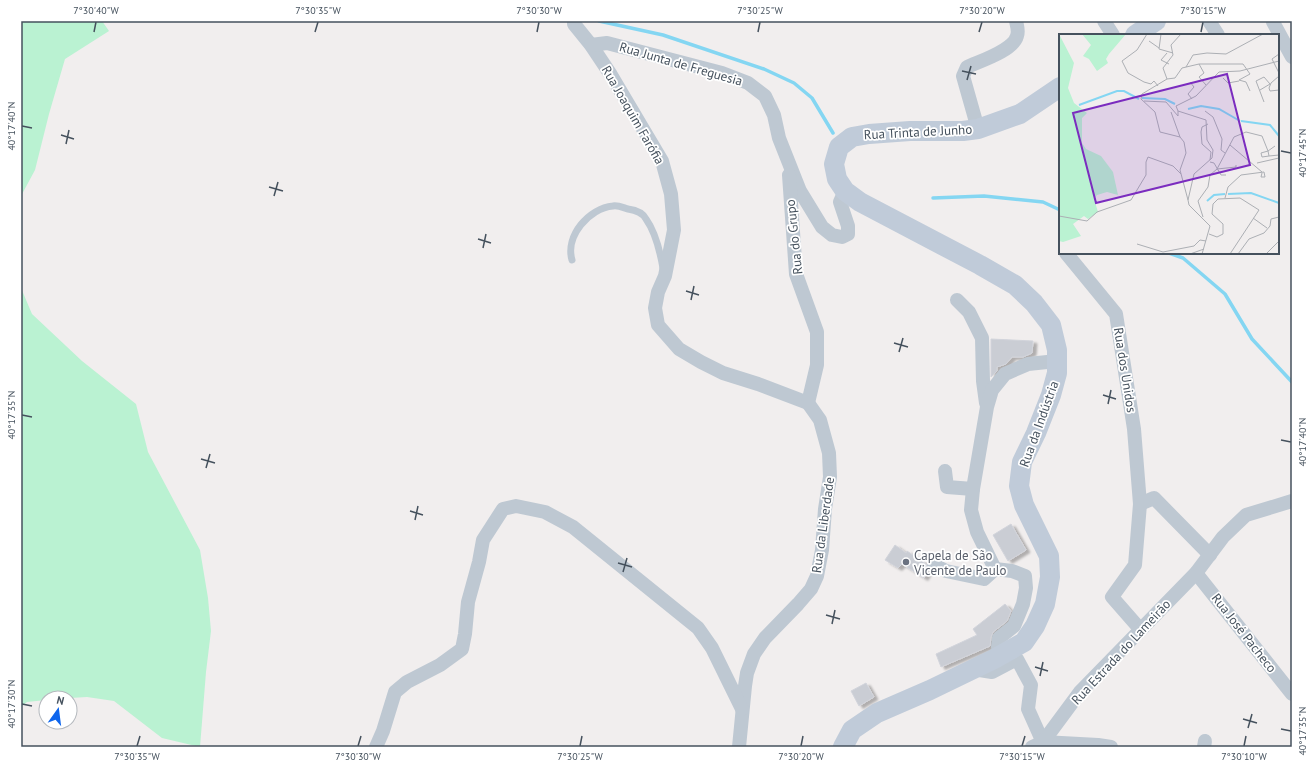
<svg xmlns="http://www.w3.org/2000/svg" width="1313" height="768" viewBox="0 0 1313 768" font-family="'PT Sans',sans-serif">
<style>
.green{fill:#baf2d2}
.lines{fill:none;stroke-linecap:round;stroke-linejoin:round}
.stream{stroke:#84d6f2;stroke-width:3.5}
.building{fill:#cacdd4;stroke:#d2d4db;filter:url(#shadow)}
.lane{stroke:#bec8d2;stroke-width:7}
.street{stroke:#bec8d2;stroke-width:14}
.secondary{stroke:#c0cbd9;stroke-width:20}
.ticks{fill:none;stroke:#45515d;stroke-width:1.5}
.worship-dot{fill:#6b7280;stroke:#fff;stroke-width:1.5}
.labels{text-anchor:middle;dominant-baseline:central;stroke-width:3.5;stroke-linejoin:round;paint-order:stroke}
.street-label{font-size:13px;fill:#45515d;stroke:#fff}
.worship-label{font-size:13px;fill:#5b616d;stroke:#fff;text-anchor:start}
.inset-river{fill:none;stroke:#84d6f2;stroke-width:2}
.inset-road{fill:none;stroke:#acafb4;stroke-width:1}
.view{fill:#7b2cbf;fill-opacity:0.15;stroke:#7b2cbf;stroke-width:2}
.inset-edge{fill:none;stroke:#45515d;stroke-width:2}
.neatline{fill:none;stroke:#45515d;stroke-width:1.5}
.ticks-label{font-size:10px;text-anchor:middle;fill:#45515d}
</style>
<defs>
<filter id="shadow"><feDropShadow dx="4" dy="2.5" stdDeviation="1" flood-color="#0004"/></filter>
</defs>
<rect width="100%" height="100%" fill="#f1eeee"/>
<!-- green -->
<g class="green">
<path d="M 21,21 L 102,21 L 109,31 L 65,59 L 49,114 L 35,170 L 21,196 Z"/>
<path d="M 21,288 L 32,314 L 82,361 L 136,404 L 148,452 L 200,550 L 208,598 L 211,631 L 206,672 L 200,747 L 162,738 L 114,701 L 87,697 L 70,698 L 46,698 L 46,700 L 27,702 L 21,707 Z"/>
</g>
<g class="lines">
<!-- stream -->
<g class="stream">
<path d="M 599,21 L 663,35 L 764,69 L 794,83 L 812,98 L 833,133"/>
<path d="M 933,198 L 984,196 L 1043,202 L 1060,210"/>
<path d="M 1169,253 L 1183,258 L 1225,294 L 1252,339 L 1292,382"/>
</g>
</g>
<!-- building -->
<g class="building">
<path d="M 991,339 L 1033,341 L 1032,353 L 1023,357 L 1012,357 L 1006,364 L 997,367 L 997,371 L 991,377 Z"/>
<path d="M 1011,524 L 1026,550 L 1008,561 L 993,535 Z"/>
<path d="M 895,545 L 906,553 L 907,551 L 926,564 L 928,571 L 924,578 L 902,564 L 898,568 L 885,560 Z"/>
<path d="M 1005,604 L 1011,611 L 1007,621 L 993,632 L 991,637 L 990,646 L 941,667 L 936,654 L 977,635 L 973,629 Z"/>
<path d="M 866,683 L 874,697 L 859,706 L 851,691 Z"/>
</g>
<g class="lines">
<!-- lane -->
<path class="lane" d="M 572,260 C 565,236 589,208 613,206 C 618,205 624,208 628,209 C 635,210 643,213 646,219 C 656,233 660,251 663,268"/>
<!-- street -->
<g class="street">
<path d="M 574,21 L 574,24 L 591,45 L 611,75 L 662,161 L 671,194 L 674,230 L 665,276 L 658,292 L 655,308 L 658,325 L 679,349 L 701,362 L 723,373 L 758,384 L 808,403 L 820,420 L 829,453 L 830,477 L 825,509 L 822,550 L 817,576 L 811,589 L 798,604 L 765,638 L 754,654 L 747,673 L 745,686 L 739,747"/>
<path d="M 1104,21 L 1113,35"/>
<path d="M 1209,21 L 1218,35"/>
<path d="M 1273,22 L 1292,57"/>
<path d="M 591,45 L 607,43 L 722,73 L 748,83 L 765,96 L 774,115 L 779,138 L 800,191 L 822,227 L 832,235 L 842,237 L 848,234 L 848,226 L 840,202 L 845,191"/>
<path d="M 978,129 L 963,76 L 967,67 C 980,61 1013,51 1017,36 C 1019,31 1017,26 1016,21"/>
<path d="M 789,175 L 796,274 L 817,332 L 817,365 L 808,403"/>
<path d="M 1066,253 L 1116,314 L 1134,429 L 1140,504 L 1135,565 L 1112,597 L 1140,629"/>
<path d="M 957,300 L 969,312 L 982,338 L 983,381 L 986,403"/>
<path d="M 945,471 L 947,487 L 973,489"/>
<path d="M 1140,504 L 1154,498 L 1210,555"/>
<path d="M 934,565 L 946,571 L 984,579 L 995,569"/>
<path d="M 995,569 L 977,532 L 971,510 L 973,489 L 987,407 L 992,390 L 1005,374 L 1028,364 L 1057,361"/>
<path d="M 995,569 L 1012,571 L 1025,576 L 1026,588 L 1023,604 L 1014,626 L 999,638 L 998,647 L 1001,655"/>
<path d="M 1196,573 L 1292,694"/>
<path d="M 973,669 L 992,672 L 1017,659 L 1031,685 L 1028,709 L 1045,747"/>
<path d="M 1043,742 L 1098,745 L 1111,747"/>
<path d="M 376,747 L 383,731 L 395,692 L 407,682 L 440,665 L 462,649 L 465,634 L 468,602 L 479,562 L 483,540 L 503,509 L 516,506 L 545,512 L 573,527 L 698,628 L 712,648 L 742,709"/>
<path d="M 1032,747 L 1043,742 L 1080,692 L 1196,573 L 1223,537 L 1246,515 L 1292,501"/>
<path d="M 1204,747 L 1205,741"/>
</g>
<!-- secondary -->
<g class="secondary">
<path d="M 1135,35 L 1156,21"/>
<path d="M 843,747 L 852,730 L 877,713 L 930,690 L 994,659 L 1024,642 L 1035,626 L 1045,604 L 1050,577 L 1049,556 L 1024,505 L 1019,486 L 1022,462 L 1036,433 L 1051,395 L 1057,373 L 1057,350 L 1051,325 L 1034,303 L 1015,285 L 980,265 L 860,202 L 845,191 L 837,179 L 834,164 L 839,147 L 852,137 L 869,134 L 910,131 L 963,131 L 978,129 L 1020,114 L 1060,87"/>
</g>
</g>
<!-- ticks -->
<path class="ticks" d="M 94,32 L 96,22M 315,32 L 318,22M 537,32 L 539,22M 758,32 L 760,22M 979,32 L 982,22M 1201,32 L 1203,22M 962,71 L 976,74M 967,80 L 971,66M 22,126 L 32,128M 61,135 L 74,139M 66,144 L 69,130M 1281,151 L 1291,153M 269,187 L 283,191M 274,196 L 278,182M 478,239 L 491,243M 483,248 L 486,234M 686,291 L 699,295M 691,300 L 694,286M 894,343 L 908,347M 899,352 L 903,338M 1103,395 L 1116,399M 1108,404 L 1111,390M 22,415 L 32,417M 1281,440 L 1291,442M 201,459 L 215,463M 206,468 L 210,454M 410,511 L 423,515M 415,520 L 418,506M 618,563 L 632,567M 623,572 L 627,558M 826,615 L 840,619M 832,624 L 835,610M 1035,667 L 1048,671M 1040,676 L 1043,662M 22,704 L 32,706M 1243,719 L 1257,723M 1248,728 L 1252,714M 1281,729 L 1291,731M 137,746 L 140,736M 358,746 L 361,736M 580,746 L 582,736M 801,746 L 803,736M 1022,746 L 1025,736M 1244,746 L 1246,736"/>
<!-- markers -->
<circle class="worship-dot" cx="906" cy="562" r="4"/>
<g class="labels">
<!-- street labels -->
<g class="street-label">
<text transform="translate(681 64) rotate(16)">Rua Junta de Freguesia</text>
<text transform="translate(633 115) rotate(60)">Rua Joaquim Farófia</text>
<text transform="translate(918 132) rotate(-3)">Rua Trinta de Junho</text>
<text transform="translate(794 237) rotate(-96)">Rua do Grupo</text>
<text transform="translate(1125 370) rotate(81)">Rua dos Unidos</text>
<text transform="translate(1039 424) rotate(-70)">Rua da Indústria</text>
<text transform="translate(823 525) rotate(-82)">Rua da Liberdade</text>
<text transform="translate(1244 633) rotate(52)">Rua José Pacheco</text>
<text transform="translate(1121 652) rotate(-47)">Rua Estrada do Lameirão</text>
</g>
<!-- worship labels -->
<g class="worship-label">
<text x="914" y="555">Capela de São<tspan x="914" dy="15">Vicente de Paulo</tspan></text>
</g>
</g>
<!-- overview -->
<g transform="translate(1059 34)">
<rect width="220" height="220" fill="#f1eeee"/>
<path d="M 0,0 L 15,29 L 9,54 L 15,69 L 28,79 L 23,84 L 23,109 L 27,115 L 42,122 L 54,138 L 59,161 L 48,158 L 38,161 L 35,165 L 39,178 L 29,185 L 25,182 L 14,190 L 22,202 L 4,208 L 0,207 ZM 23,0 L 67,0 L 50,20 L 47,25 L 49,29 L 38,37 L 30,25 L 24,22 L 32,11 Z" fill="#baf2d2"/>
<path class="inset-river" d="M 83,64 L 106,65 L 116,70M 20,71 L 58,57 L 65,57 L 80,65M 129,75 L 142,72 L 160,75 L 181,87M 182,87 L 211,91 L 220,102M 169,160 L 192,159 L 220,169M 148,167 L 155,161 L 166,160"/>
<path class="inset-road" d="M 88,0 L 78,16 L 63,27 L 69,39 L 85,48 L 92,50 L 95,47 L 99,52M 102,0 L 100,15 L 114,19M 122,0 L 112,11 L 114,21 L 104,34 L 108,45 L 116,44 L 123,34 L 140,30 L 184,30 L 191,40 L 180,46 L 187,48 L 191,57M 90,7 L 100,14M 108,19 L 102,26 L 110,30M 220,20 L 213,25 L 220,39M 140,30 L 145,39 L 140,43 L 147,51M 127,33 L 134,21 L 148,19 L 167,20 L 204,0M 220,42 L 212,49 L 210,54 L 211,57 L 220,56M 164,44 L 169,49 L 180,47M 108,45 L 83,60 L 82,65 L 96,78 L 101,98 L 121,103M 131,48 L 135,53 L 129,60 L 133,65M 201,56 L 211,50 L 205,43 L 197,47 L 205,68M 85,67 L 107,68 L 119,82 L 119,77M 146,77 L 154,83 L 163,105 L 162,116 L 166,119M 112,78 L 121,103M 149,90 L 143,93 L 142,98 L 143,110 L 152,118 L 151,126M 121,103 L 125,108 L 127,119 L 121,136 L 129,166M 171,111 L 203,138M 216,112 L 209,117 L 210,122 L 220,121M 151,128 L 155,129 L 162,141 L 167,141M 198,129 L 220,124M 158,135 L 177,133 L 177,131M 166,164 L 169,153 L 182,141 L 205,138 L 206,143 L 202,143 L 203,139M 0,182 L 28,187 L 38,178 L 72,166 L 87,141 L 87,128 L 89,123 L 114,132 L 122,140M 144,183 L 139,167 L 149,153 L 151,141 L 158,135 L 175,103 L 187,98 L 203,102 L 209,117 L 202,119 L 203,123 L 210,122M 194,184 L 208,194M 150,200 L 158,203 L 164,200 L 164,190 L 153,180 L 154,170 L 159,165 L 181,164 L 200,176 L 171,220M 78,210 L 104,218 L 135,212 L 141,206 L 147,207M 131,220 L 145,215M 143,220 L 151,192 L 130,171 L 129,166 L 135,140 L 153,124 L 154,116 L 148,106 L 147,86 L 119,77 L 117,72 L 137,62 L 160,38 L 181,37 L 220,27M 179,220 L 190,205 L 205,199 L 211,192 L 212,185 L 220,183M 207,220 L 220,207"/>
<path class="view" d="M 168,40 L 191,131 L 37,169 L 14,79 Z"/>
<rect width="220" height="220" class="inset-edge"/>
</g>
<!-- border -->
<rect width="1313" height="768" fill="none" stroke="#ffffff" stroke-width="44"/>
<!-- north arrow -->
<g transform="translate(58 710) rotate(14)"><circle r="19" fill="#ffffff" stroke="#b5b9be"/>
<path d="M0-3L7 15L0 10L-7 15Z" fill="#0d65ed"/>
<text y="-6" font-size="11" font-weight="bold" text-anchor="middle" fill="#45515d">N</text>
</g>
<rect x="22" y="22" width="1269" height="724" class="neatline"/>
<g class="ticks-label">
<text x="96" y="14">7°30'40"W</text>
<text x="318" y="14">7°30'35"W</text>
<text x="539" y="14">7°30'30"W</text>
<text x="760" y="14">7°30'25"W</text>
<text x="982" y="14">7°30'20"W</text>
<text x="1203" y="14">7°30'15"W</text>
<text transform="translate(11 126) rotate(-90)" y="4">40°17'40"N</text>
<text transform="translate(1302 153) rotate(-90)" y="4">40°17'45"N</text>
<text transform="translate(11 415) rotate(-90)" y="4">40°17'35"N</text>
<text transform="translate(1302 442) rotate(-90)" y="4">40°17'40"N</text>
<text transform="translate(11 704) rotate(-90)" y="4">40°17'30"N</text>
<text transform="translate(1302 731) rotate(-90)" y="4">40°17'35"N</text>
<text x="137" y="760">7°30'35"W</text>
<text x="358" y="760">7°30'30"W</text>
<text x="580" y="760">7°30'25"W</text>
<text x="801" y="760">7°30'20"W</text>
<text x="1022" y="760">7°30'15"W</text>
<text x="1244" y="760">7°30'10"W</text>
</g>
</svg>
